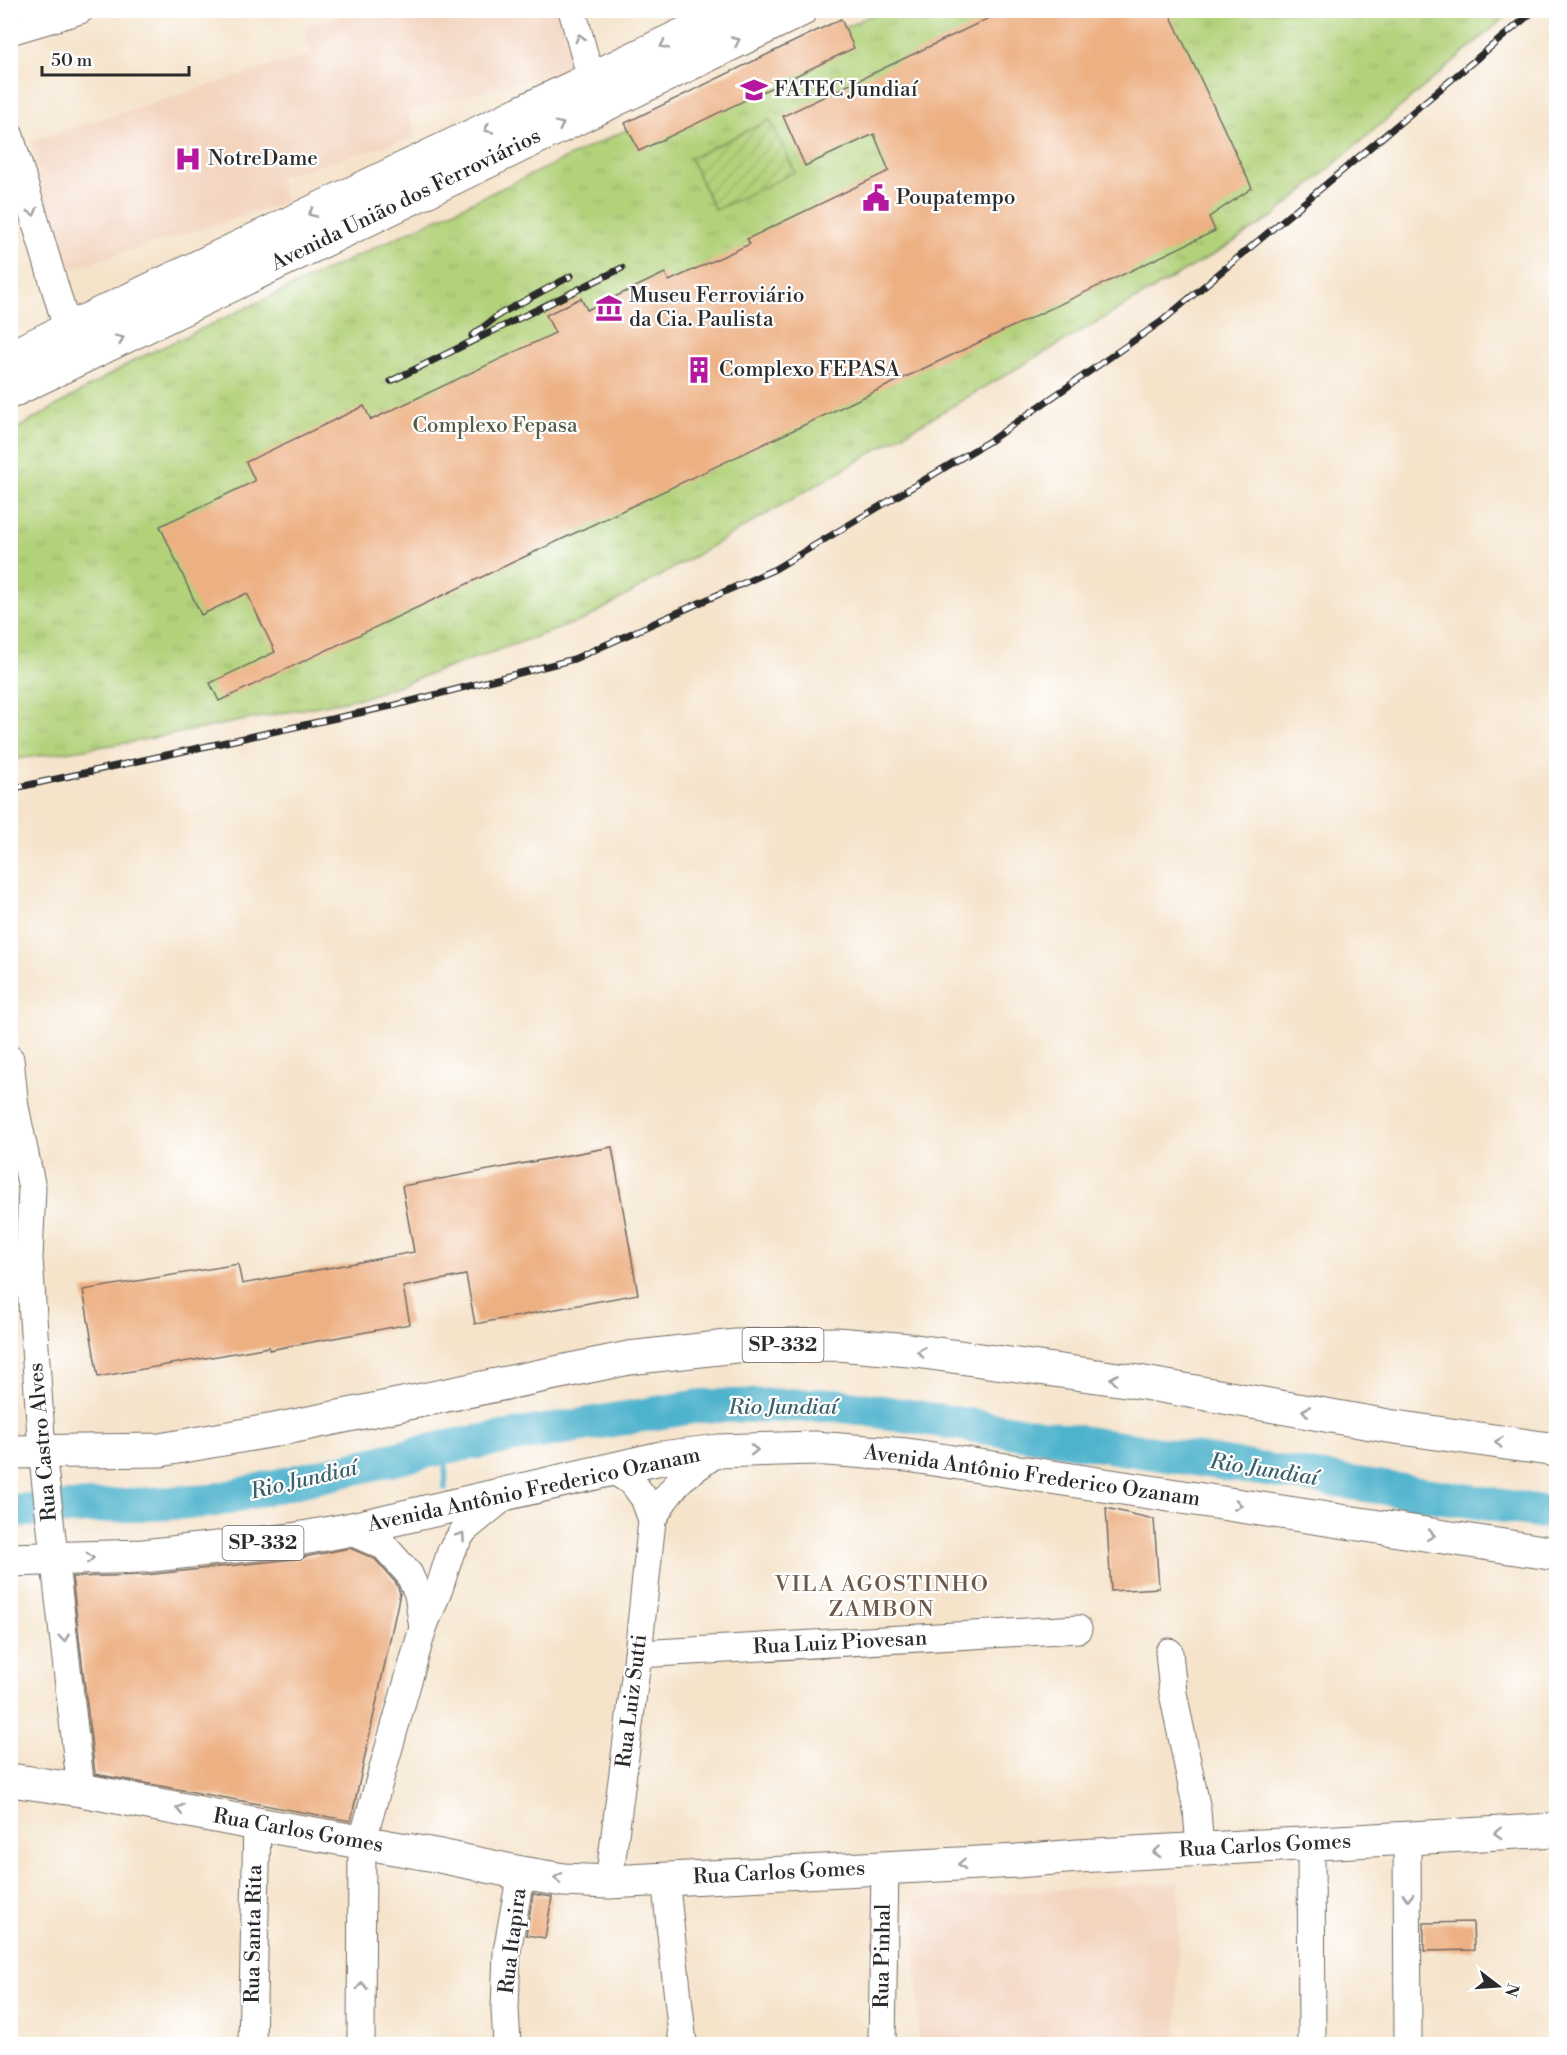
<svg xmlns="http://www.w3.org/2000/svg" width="1567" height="2055" viewBox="0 0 1567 2055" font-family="'Libre Bodoni',serif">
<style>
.built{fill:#f3d4bf}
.grass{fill:url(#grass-tufts);stroke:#6e7e52;stroke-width:1.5}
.garden{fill:url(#garden-furrows);stroke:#6e7e52;stroke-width:1.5}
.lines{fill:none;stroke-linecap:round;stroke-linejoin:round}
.stream{stroke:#4db2cc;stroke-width:6}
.river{stroke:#4db2cc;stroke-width:34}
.building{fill:#edb083}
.minor-casing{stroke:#726b63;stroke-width:29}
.major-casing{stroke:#726b63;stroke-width:35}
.minor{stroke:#fff;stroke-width:27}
.major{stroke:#fff;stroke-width:33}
.rail-casing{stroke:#2b2b2b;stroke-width:7}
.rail{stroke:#fff;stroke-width:4.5;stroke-dasharray:14;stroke-linecap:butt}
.oneway{stroke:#a0a0a0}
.labels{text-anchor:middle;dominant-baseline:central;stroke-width:4.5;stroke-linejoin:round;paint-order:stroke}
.shield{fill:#fff;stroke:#6b6b6b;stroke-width:1.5}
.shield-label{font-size:20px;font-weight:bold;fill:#2b2b2b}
.poi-label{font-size:21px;fill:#2b2b2b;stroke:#fff;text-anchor:start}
.street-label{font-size:21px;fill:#2b2b2b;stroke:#fff}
.park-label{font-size:21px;fill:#545d43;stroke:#fff}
.water-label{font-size:22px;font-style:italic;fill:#39616b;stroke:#fff}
.neighbourhood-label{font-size:22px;letter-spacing:1.5px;fill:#6f5a4a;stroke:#fff}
</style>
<defs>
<pattern id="grass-tufts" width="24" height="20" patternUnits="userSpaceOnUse" patternTransform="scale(1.5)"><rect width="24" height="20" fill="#b2d27a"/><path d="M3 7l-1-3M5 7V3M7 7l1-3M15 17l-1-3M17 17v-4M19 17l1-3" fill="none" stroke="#99b46a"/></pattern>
<pattern id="garden-furrows" width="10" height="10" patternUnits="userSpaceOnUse" patternTransform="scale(1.5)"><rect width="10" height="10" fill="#b2d27a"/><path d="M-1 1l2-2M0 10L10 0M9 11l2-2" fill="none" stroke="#99b46a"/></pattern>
</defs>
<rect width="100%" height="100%" fill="#fff"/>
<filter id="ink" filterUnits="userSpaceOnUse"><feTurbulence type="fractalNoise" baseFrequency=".0167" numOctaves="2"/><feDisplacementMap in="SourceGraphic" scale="12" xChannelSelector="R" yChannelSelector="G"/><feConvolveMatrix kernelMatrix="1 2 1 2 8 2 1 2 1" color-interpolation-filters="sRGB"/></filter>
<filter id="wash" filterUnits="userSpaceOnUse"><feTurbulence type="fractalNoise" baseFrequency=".008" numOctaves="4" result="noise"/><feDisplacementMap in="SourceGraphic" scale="24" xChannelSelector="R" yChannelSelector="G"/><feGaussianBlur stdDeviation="1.35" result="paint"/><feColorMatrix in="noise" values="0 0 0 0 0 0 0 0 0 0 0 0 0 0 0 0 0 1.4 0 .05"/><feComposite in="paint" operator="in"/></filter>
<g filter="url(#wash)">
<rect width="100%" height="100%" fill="#f5e3ca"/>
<!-- built -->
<g class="built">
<path d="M 363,11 L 559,11 L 578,75 L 534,96 L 531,78 L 409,111 L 415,137 L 279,177 L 287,203 L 64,271 L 30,141 L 311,54 L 303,26 Z"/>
<path d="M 1179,1882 L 1177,2044 L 918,2044 L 916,1899 Z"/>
</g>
<!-- grass -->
<path class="grass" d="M 880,11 L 1512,11 L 1274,216 L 1224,248 L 586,619 L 365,697 L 132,742 L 11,760 L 10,433 L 133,361 Z"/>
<!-- garden -->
<path class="garden" d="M 770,120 L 795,172 L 715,210 L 690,158 Z"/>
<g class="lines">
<!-- stream -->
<path class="stream" d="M 445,1488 L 446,1447"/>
<!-- river -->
<path class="river" d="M 10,1511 L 211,1501 L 446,1447 L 700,1406 L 836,1405 L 1556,1514"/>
</g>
<g id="blocks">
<!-- building -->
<g class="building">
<path d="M 1006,10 L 1168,10 L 1252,188 L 1209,217 L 1215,231 L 219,701 L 210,683 L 275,652 L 247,593 L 201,615 L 160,526 L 255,481 L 246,462 L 364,406 L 371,420 L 555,333 L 546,315 L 581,298 L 587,310 L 665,273 L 669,281 L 750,244 L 747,239 L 889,171 L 874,134 L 805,166 L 783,116 Z"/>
<path d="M 841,19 L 854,48 L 639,151 L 625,123 Z"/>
<path d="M 612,1147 L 638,1294 L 475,1324 L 466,1275 L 403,1287 L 410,1324 L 269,1350 L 269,1347 L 98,1377 L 83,1290 L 238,1264 L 242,1284 L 414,1252 L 402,1186 Z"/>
<path d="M 1106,1508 L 1154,1519 L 1159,1588 L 1111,1591 Z"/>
<path d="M 350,1548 L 375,1559 L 396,1583 L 400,1593 L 351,1821 L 95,1774 L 72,1577 L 145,1575 L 294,1559 Z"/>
<path d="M 533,1894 L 552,1897 L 545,1938 L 526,1935 Z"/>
<path d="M 1473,1922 L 1474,1950 L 1424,1951 L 1424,1923 Z"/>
</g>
</g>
</g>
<g filter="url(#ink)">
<use href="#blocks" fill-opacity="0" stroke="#726b63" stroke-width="1.5"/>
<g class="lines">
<defs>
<g id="minor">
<path d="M 572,10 L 596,97"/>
<path d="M 10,31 L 80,10"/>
<path d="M 10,136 L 73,348"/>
<path d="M 10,1059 L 15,1107 L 32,1188 L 29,1258 L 42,1451 L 81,1790"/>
<path d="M 652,1520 L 665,1499 L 681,1479 L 719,1451"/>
<path d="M 347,1530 L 384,1546 L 409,1574 L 418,1594 L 423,1628"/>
<path d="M 1169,1652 L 1173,1693 L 1197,1810 L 1200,1849"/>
<path d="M 638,1654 L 1078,1629"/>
<path d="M 1407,1838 L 1408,2044"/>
<path d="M 1311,1843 L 1312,2044"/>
<path d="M 665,1878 L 683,2044"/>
<path d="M 609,1882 L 638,1654 L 652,1520 L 644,1498 L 632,1482 L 610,1469"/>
<path d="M 252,2044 L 257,1824"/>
<path d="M 361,2044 L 362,1842 L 423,1628 L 439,1589 L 451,1551 L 464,1530 L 509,1493"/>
<path d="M 507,2044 L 505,2009 L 507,1951 L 521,1873"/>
<path d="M 882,2044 L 885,1868"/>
</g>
<g id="major">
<path d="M 10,357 L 735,10"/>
<path d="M 10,392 L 801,10"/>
<path d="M 10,1452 L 160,1450 L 275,1430 L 629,1358 L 736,1346 L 837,1344 L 909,1350 L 1133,1381 L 1388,1426 L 1556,1450"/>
<path d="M 10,1560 L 143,1556 L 292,1540 L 347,1530 L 661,1458 L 719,1451 L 814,1448 L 907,1455 L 1556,1554"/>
<path d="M 10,1780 L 81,1790 L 257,1824 L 435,1855 L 521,1873 L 564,1880 L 609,1882 L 1017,1861 L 1078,1856 L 1556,1830"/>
</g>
</defs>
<!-- minor casing -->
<use href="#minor" class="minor-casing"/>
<!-- major casing -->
<use href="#major" class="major-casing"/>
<!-- minor -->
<use href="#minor" class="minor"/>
<!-- major -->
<use href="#major" class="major"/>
<defs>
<g id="rail">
<path d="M 472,336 L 500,314 L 571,276"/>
<path d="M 391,381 L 622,268"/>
<path d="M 10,789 L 396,705 L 574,659 L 775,569 L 991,440 L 1162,321 L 1535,10"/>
</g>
</defs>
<!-- rail casing -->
<use href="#rail" class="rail-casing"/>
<!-- rail -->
<use href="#rail" class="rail"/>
</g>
<!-- one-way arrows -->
<defs><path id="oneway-chevron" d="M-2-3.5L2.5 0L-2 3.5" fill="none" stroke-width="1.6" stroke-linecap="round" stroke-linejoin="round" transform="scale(1.5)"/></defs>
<g class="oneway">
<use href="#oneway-chevron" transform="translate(580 38) rotate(-105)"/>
<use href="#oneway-chevron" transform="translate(736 41) rotate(-25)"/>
<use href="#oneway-chevron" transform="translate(664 45) rotate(154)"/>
<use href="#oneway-chevron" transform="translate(560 125) rotate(-26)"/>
<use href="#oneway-chevron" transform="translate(488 129) rotate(155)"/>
<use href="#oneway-chevron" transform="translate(33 212) rotate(74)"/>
<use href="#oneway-chevron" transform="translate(312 213) rotate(155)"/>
<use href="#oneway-chevron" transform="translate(120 339) rotate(-26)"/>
<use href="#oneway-chevron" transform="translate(921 1352) rotate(-172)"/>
<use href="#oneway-chevron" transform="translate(1114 1379) rotate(-172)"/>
<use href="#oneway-chevron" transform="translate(1306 1411) rotate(-170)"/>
<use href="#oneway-chevron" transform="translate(1499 1442) rotate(-172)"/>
<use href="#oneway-chevron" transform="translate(754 1450) rotate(-1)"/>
<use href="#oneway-chevron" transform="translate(1238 1505) rotate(9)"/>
<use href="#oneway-chevron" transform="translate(1431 1535) rotate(9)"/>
<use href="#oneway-chevron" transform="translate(461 1536) rotate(-55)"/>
<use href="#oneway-chevron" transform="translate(90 1558) rotate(-2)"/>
<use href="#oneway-chevron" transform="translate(64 1638) rotate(83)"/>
<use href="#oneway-chevron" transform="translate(180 1809) rotate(-169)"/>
<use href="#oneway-chevron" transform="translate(1498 1833) rotate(177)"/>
<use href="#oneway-chevron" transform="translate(1157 1852) rotate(177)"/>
<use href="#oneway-chevron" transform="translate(962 1864) rotate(177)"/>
<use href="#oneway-chevron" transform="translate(558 1878) rotate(-172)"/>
<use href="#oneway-chevron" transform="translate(1408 1897) rotate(90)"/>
<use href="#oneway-chevron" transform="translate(362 1986) rotate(-90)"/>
</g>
</g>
<!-- icons -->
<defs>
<symbol id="university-bare" viewBox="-9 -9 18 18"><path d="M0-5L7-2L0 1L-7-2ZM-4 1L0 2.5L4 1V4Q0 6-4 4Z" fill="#b5179e" stroke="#fff" stroke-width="2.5" paint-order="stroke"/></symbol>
<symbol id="hospital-bare" viewBox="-9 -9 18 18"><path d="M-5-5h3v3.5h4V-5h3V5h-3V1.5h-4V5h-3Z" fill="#b5179e" stroke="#fff" stroke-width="2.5" paint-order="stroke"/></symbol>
<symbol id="civic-bare" viewBox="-9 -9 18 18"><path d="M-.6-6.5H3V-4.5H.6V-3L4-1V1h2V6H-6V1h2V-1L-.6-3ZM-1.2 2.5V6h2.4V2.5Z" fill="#b5179e" stroke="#fff" stroke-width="2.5" paint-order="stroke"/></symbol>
<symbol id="museum-bare" viewBox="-9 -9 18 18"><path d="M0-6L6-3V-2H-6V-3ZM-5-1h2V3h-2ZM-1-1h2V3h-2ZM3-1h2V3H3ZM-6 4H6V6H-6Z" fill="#b5179e" stroke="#fff" stroke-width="2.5" paint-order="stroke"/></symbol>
<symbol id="building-bare" viewBox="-9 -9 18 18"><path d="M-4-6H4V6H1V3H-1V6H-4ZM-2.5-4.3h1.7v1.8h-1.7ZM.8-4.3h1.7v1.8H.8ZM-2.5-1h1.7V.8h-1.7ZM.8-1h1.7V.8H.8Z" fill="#b5179e" stroke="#fff" stroke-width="2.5" paint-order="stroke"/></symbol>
</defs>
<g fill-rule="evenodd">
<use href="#university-bare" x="735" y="71" width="38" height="38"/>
<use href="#hospital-bare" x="169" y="140" width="38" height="38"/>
<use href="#civic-bare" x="857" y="179" width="38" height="38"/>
<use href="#museum-bare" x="590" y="289" width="38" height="38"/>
<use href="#building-bare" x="680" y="351" width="38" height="38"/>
</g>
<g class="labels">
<!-- shield labels -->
<g class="shield">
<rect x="742.5" y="1328" width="81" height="34" rx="4.5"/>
<rect x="222.5" y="1526" width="81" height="34" rx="4.5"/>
</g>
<g class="shield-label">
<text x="783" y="1345">SP-332</text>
<text x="263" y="1543">SP-332</text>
</g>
<!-- poi labels -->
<g class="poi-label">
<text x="774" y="90">FATEC Jundiaí</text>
<text x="208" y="159">NotreDame</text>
<text x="896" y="198">Poupatempo</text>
<text x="629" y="296">Museu Ferroviário<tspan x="629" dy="24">da Cia. Paulista</tspan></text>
<text x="719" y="370">Complexo FEPASA</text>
</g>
<!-- street labels -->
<g class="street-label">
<text transform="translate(406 200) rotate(-26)">Avenida União dos Ferroviários</text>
<text transform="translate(43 1442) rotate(-95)">Rua Castro Alves</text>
<text transform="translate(1032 1476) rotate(8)">Avenida Antônio Frederico Ozanam</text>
<text transform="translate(534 1490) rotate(-12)">Avenida Antônio Frederico Ozanam</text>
<text transform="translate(840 1643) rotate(-3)">Rua Luiz Piovesan</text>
<text transform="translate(632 1701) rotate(-83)">Rua Luiz Sutti</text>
<text transform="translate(298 1831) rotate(10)">Rua Carlos Gomes</text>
<text transform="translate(1265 1846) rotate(-3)">Rua Carlos Gomes</text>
<text transform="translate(779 1873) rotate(-3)">Rua Carlos Gomes</text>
<text transform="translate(254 1934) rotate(-89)">Rua Santa Rita</text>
<text transform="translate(513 1941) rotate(-83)">Rua Itapira</text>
<text transform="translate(883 1956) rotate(-89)">Rua Pinhal</text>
</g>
<!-- park labels -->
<g class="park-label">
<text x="495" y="426">Complexo Fepasa</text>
</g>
<!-- water labels -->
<g class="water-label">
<text x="783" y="1407">Rio Jundiaí</text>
<text transform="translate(1264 1470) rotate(9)">Rio Jundiaí</text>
<text transform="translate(304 1480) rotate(-13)">Rio Jundiaí</text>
</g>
<!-- neighbourhood labels -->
<g class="neighbourhood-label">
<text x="882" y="1584">VILA AGOSTINHO<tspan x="882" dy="25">ZAMBON</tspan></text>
</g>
</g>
<!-- margin -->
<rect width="1567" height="2055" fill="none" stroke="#fff" stroke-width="36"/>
<!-- north arrow -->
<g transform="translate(1498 1986) rotate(107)" stroke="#ffffff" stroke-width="4.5" paint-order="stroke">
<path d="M0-4.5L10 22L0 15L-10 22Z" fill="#2b2b2b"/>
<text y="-9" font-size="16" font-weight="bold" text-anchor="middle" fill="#2b2b2b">N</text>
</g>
<!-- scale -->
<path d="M42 66v9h147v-9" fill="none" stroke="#2b2b2b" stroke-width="3"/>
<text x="51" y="66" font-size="18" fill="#2b2b2b" stroke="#ffffff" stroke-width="4.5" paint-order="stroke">50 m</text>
</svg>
